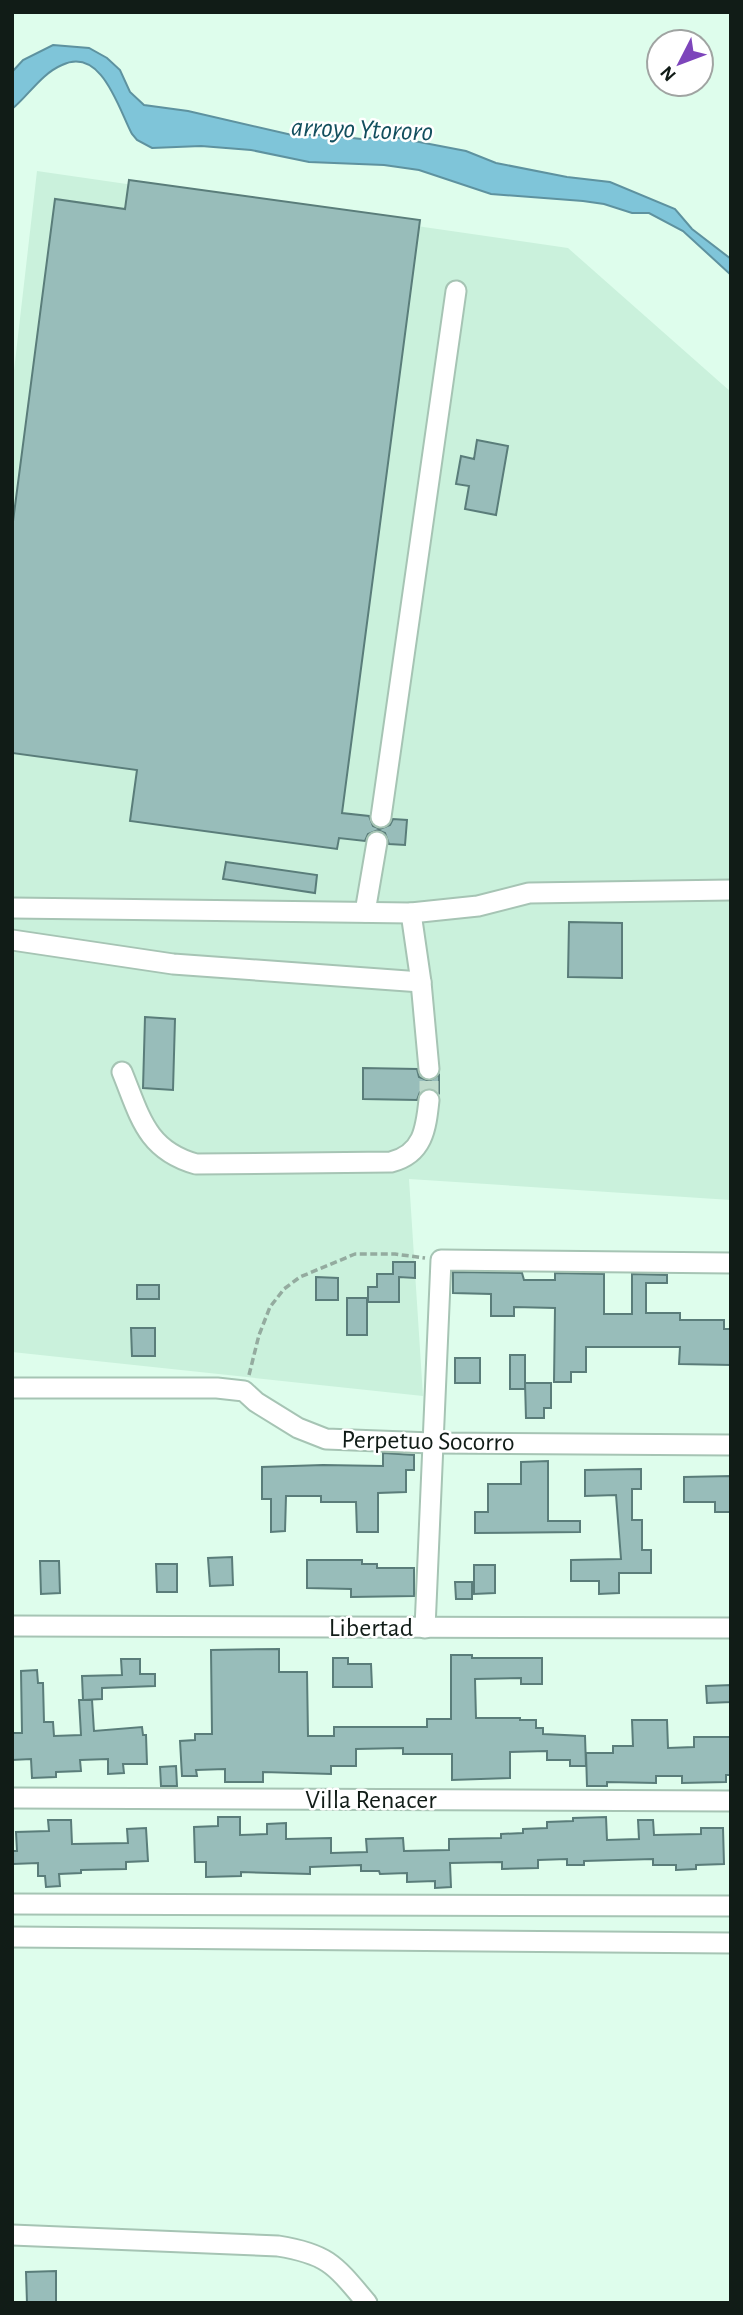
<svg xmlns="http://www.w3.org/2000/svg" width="743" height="2315" viewBox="0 0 743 2315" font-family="'Alegreya Sans',sans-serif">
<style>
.built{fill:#caf1dc}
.water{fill:#7fc5d9;stroke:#5e929f;stroke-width:2}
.building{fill:#98bdba;stroke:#5a7d7a;stroke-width:2}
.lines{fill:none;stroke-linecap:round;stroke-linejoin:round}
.minor-tunnel{stroke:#bfdbcc;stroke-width:19;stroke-dasharray:19 10;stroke-linecap:butt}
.minor-casing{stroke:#a6c4b4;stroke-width:23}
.path{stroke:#94ab9f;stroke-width:3.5;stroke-dasharray:7 3.5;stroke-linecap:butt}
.minor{stroke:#fff;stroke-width:19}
.labels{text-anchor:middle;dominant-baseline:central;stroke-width:5;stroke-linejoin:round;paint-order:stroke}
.street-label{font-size:26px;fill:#111c17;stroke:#fff}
.water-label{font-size:28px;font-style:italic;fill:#134f5e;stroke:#fff}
</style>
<rect width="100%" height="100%" fill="#defdec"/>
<!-- built -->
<path class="built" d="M 37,171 L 568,248 L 731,392 L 731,1200 L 409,1179 L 423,1396 L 12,1352 L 12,388 Z"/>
<!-- water -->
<path class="water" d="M 53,45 L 89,48 L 107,58 L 120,70 L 130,92 L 144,105 L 188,111 L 292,135 L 328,135 L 361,139 L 388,136 L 466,151 L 496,163 L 567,177 L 610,182 L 675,209 L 692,229 L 731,259 L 731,275 L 683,231 L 649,213 L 632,213 L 604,204 L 583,201 L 491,194 L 419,170 L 384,165 L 309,162 L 251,150 L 201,146 L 152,148 L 137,140 L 132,134 C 119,110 102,46 62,65 C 41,74 29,95 12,109 L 12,72 L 23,60 Z"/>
<!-- building -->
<g class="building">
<path d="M 129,180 L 420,220 L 342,813 L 369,816 L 373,826 L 380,829 L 390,825 L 393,819 L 407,820 L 405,845 L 389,844 L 385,833 L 378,830 L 368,834 L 365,841 L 339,838 L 337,849 L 130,821 L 137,770 L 12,753 L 12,529 L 55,199 L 125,209 Z"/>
<path d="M 477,440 L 508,446 L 496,515 L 465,509 L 469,486 L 456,484 L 461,456 L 474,459 Z"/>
<path d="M 226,862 L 317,875 L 315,893 L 223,879 Z"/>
<path d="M 569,922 L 622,923 L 622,978 L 568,977 Z"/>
<path d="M 145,1017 L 175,1019 L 173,1090 L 143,1088 Z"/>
<path d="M 363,1068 L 417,1069 L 419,1077 L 429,1081 L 439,1075 L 439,1093 L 430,1088 L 420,1092 L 417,1100 L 363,1099 Z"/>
<path d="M 393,1262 L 415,1262 L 415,1278 L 399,1277 L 399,1302 L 368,1302 L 368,1287 L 377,1287 L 377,1274 L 393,1274 Z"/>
<path d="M 453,1272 L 522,1273 L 524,1280 L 555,1280 L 555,1273 L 604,1274 L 604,1314 L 632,1314 L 632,1274 L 667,1275 L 667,1283 L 646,1283 L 646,1313 L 680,1313 L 680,1320 L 724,1320 L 724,1329 L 731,1329 L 731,1365 L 679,1364 L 680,1347 L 586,1347 L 586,1372 L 571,1372 L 571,1382 L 554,1382 L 555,1308 L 514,1307 L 514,1316 L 491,1316 L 491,1294 L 453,1293 Z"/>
<path d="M 316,1277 L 338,1278 L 338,1300 L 316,1300 Z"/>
<rect x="137" y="1285" width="22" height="14"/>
<rect x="347" y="1298" width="20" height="37"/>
<path d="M 131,1328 L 155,1328 L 155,1356 L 132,1356 Z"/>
<rect x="510" y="1355" width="15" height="34"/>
<rect x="455" y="1358" width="25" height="25"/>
<path d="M 525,1383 L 551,1383 L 551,1408 L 544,1408 L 544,1418 L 526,1418 Z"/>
<path d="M 383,1453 L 414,1455 L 414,1470 L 406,1470 L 406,1492 L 378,1493 L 378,1532 L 357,1532 L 356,1502 L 321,1502 L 321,1496 L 286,1496 L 285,1531 L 271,1532 L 271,1499 L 262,1499 L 262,1467 L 323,1465 L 383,1466 Z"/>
<path d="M 548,1461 L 548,1521 L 580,1521 L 580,1532 L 475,1533 L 475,1512 L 488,1512 L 488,1484 L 521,1484 L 521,1462 Z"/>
<path d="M 641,1469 L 641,1489 L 632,1489 L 632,1520 L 642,1520 L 642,1550 L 651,1550 L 651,1573 L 619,1573 L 619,1593 L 599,1594 L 599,1581 L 571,1581 L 571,1560 L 621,1559 L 616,1495 L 585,1496 L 585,1470 Z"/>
<path d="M 731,1476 L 731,1512 L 715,1512 L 715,1502 L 684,1502 L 684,1477 Z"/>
<path d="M 232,1557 L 233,1585 L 210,1586 L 208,1558 Z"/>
<path d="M 307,1560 L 362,1560 L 362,1564 L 377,1564 L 377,1568 L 414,1568 L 414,1596 L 351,1597 L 351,1589 L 307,1588 Z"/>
<path d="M 40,1561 L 59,1561 L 60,1593 L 41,1594 Z"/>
<path d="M 156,1564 L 177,1564 L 177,1592 L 157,1592 Z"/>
<path d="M 474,1565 L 495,1565 L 495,1593 L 474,1594 Z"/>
<path d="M 455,1582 L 472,1582 L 472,1599 L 456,1599 Z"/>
<path d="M 279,1649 L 279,1672 L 307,1672 L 308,1736 L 334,1736 L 334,1727 L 427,1727 L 427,1719 L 451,1719 L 451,1655 L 472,1655 L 472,1658 L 542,1658 L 542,1684 L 521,1684 L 521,1678 L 475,1679 L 476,1718 L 520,1718 L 520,1720 L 536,1720 L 536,1728 L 543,1728 L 543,1734 L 585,1736 L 586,1766 L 570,1766 L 570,1760 L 547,1760 L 547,1751 L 510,1752 L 510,1778 L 452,1780 L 452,1754 L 403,1754 L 403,1748 L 356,1749 L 356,1766 L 331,1766 L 331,1774 L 263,1772 L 263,1782 L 225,1782 L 225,1769 L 196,1770 L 197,1776 L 182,1776 L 180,1741 L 195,1740 L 195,1734 L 212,1734 L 211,1650 Z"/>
<path d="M 333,1658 L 348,1658 L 348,1664 L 371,1664 L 372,1687 L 333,1687 Z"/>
<path d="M 121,1659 L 140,1659 L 140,1674 L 155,1674 L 155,1686 L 102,1688 L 102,1699 L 83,1700 L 82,1676 L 122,1675 Z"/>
<path d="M 37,1670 L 38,1683 L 43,1683 L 44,1722 L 53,1722 L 54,1736 L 81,1735 L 79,1700 L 92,1700 L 94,1731 L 142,1727 L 143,1735 L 146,1735 L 147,1764 L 123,1764 L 124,1773 L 108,1774 L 108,1759 L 80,1760 L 81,1771 L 56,1772 L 56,1777 L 32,1778 L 31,1759 L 12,1760 L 12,1733 L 22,1733 L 21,1671 Z"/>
<path d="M 731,1685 L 731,1702 L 707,1703 L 706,1686 Z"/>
<path d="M 632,1720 L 667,1720 L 668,1748 L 694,1747 L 694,1737 L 731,1737 L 731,1775 L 726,1775 L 726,1782 L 682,1783 L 682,1776 L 656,1776 L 656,1783 L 607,1782 L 607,1786 L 587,1786 L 586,1753 L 613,1753 L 613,1746 L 633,1746 Z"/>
<path d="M 176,1766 L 177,1786 L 161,1786 L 160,1767 Z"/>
<path d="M 218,1817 L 240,1817 L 240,1835 L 267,1834 L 267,1824 L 286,1823 L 286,1839 L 331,1838 L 331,1853 L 367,1852 L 366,1839 L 403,1838 L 404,1851 L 449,1850 L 449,1839 L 501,1838 L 501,1834 L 523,1833 L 523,1829 L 547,1828 L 547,1822 L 573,1821 L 573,1818 L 606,1817 L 607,1840 L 639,1839 L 638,1820 L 653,1820 L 654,1835 L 701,1834 L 701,1828 L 723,1828 L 724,1864 L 696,1865 L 696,1869 L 676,1870 L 676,1865 L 653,1865 L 653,1859 L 584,1861 L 584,1865 L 567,1865 L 567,1859 L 538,1860 L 538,1868 L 502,1869 L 502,1862 L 450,1863 L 451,1887 L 435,1888 L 435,1881 L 407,1882 L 407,1873 L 380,1874 L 379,1871 L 361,1871 L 361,1865 L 310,1867 L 310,1874 L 241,1872 L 241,1876 L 206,1877 L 206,1862 L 195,1862 L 194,1827 L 218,1826 Z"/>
<path d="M 48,1820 L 71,1820 L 72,1844 L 128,1843 L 127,1829 L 146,1828 L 148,1861 L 126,1862 L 126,1869 L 81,1870 L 81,1873 L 59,1874 L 60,1886 L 46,1887 L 45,1876 L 38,1876 L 38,1863 L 13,1864 L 13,1851 L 17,1851 L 16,1832 L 49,1831 Z"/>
<path d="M 56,2271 L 56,2303 L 27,2303 L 26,2272 Z"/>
</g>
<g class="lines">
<!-- minor-tunnel -->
<path class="minor-tunnel" d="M 429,1100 L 429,1069"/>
<defs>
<g id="minor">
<path d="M 381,817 L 456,291"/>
<path d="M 12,908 L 411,913 L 478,906 L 529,893 L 731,890"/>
<path d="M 365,912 L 377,842"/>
<path d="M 411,913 L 421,982 L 429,1069"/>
<path d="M 12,940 L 173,964 L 421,982"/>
<path d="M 122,1072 C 140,1116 146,1150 196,1164 L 391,1162 C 423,1154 426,1129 429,1100"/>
<path d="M 12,1388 L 217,1388 L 244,1391 L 256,1402 L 298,1428 L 326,1439 L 432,1443 L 731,1445"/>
<path d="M 12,1626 L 731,1628"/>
<path d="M 425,1628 L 441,1260 L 731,1263"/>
<path d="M 12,1798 L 731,1801"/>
<path d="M 12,1904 L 731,1906"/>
<path d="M 12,1937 L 731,1943"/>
<path d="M 12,2235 L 278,2246 C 328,2254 335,2265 367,2303"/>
</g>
</defs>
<!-- minor casing -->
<use href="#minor" class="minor-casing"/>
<!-- path -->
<path class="path" d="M 249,1375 L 259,1335 L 270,1307 L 284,1289 L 300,1277 L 355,1254 L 395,1254 L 425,1258"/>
<!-- minor -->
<use href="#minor" class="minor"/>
</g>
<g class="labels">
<!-- street labels -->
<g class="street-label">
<text transform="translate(428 1441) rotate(1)">Perpetuo Socorro</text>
<text x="371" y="1628">Libertad</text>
<text x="371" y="1800">Villa Renacer</text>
</g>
<!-- water labels -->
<g class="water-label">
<text transform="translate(362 130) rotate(2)">arroyo Ytororo</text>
</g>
</g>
<!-- border -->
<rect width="743" height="2315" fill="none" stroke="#111c17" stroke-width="28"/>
<!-- north arrow -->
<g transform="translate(680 63) rotate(228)"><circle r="33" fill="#ffffff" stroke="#a0a4a2" stroke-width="2"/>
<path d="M0-5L12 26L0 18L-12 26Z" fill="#7d45bb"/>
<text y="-10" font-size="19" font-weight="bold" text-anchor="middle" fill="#111c17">N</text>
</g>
</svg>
